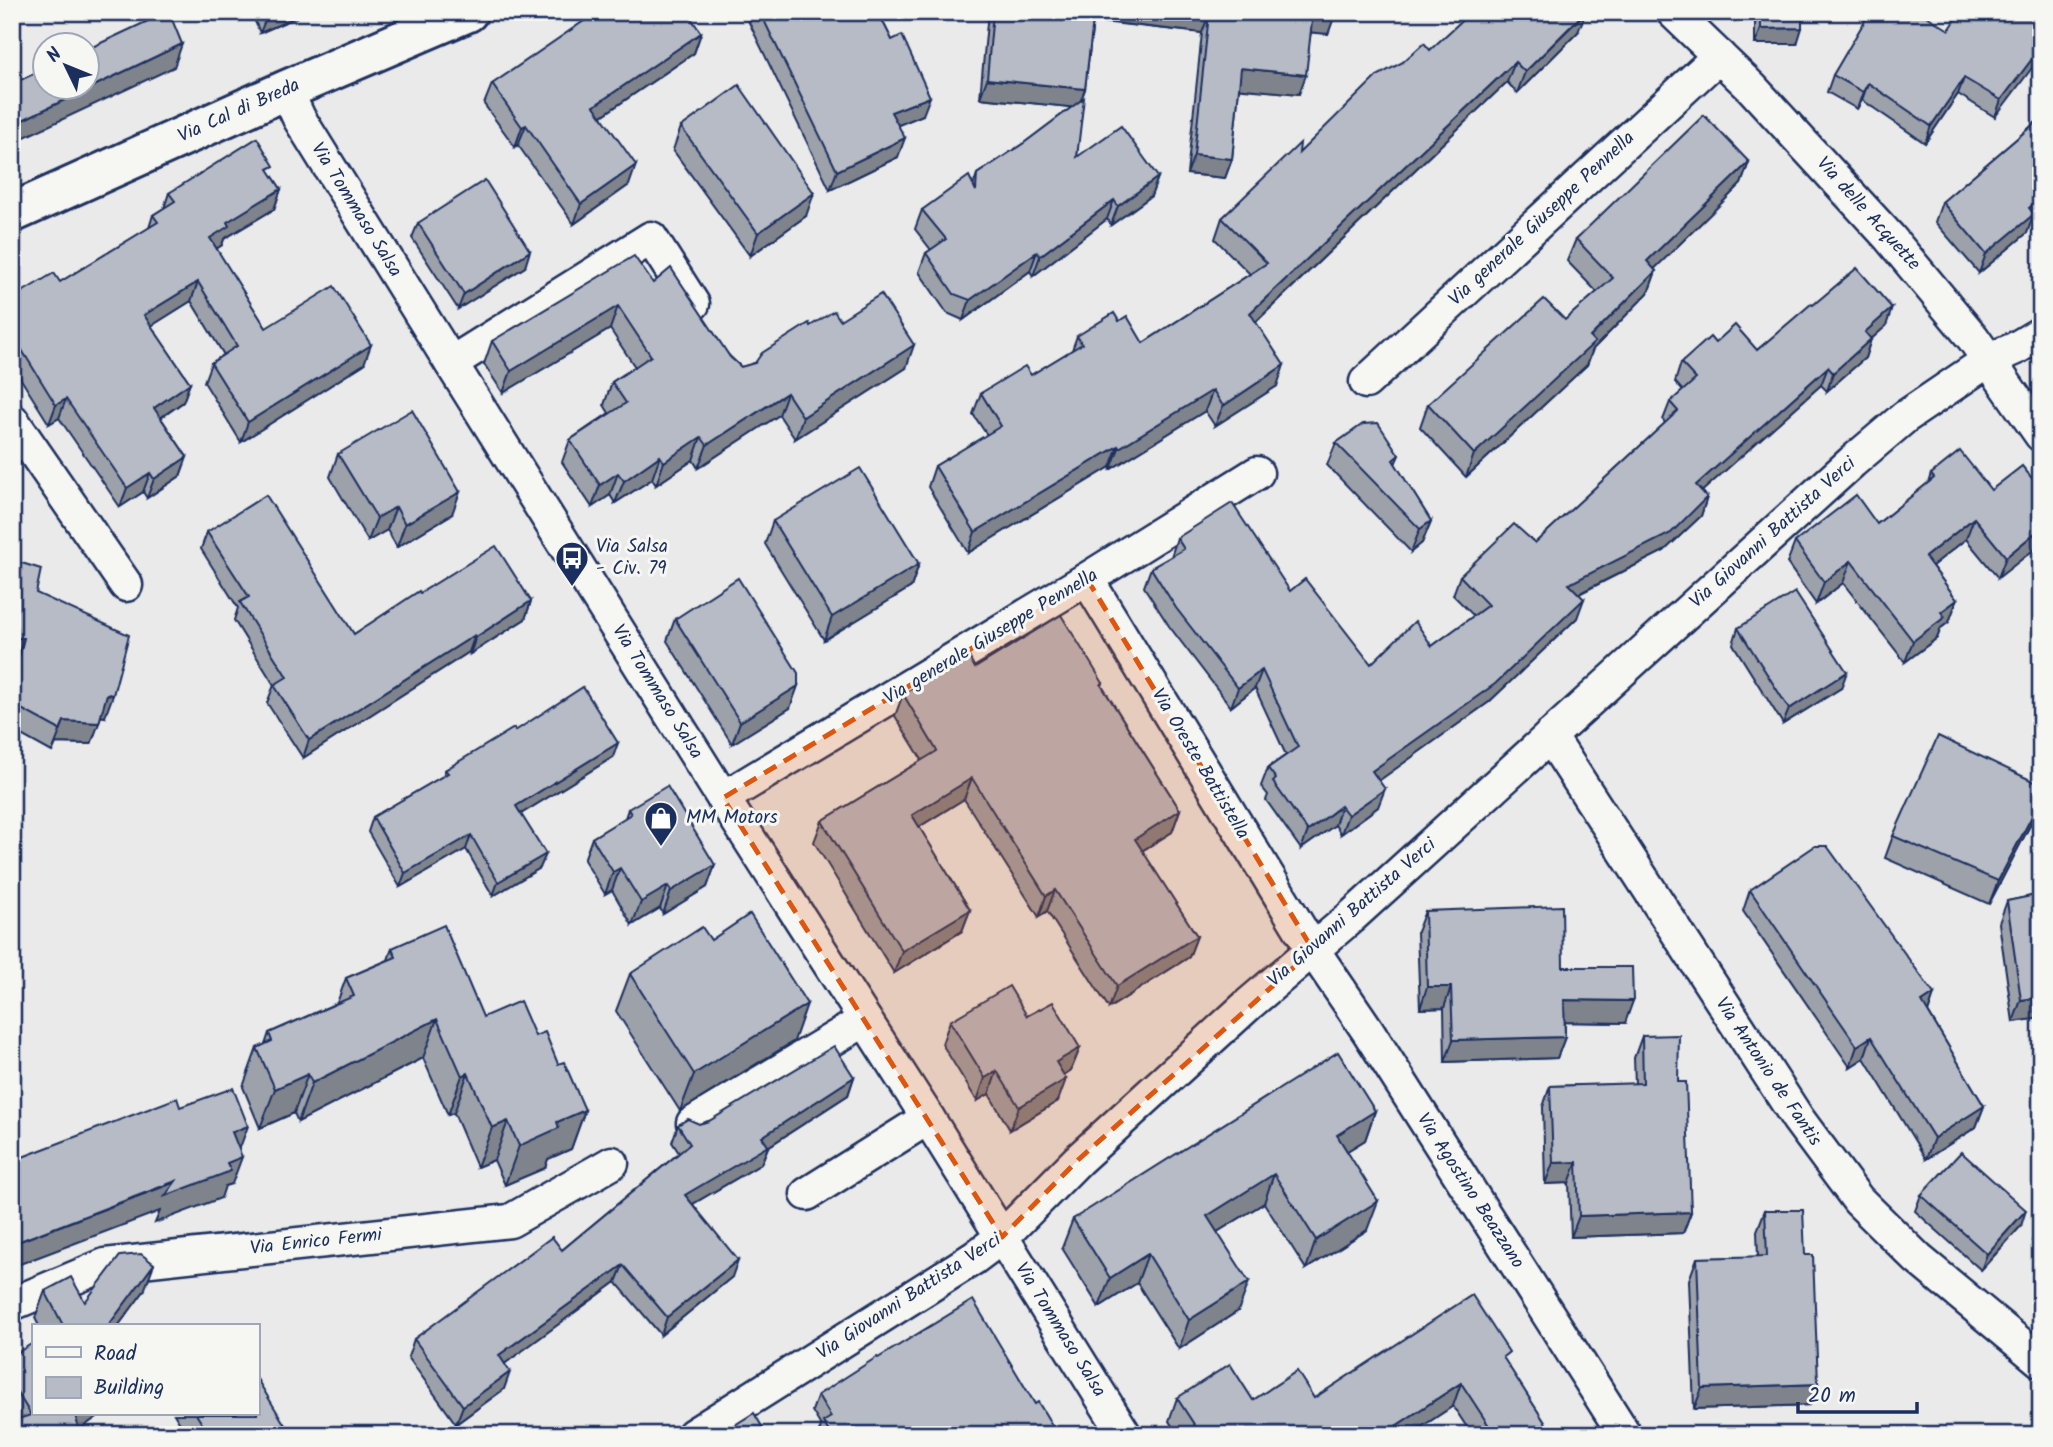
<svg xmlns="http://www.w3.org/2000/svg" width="2053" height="1447" viewBox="0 0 2053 1447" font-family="Kalam,sans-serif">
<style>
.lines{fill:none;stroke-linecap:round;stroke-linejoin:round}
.minor-casing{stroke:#1b2f5e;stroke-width:37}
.tertiary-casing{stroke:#1b2f5e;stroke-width:44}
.minor{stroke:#f6f6f2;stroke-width:32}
.tertiary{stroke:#f6f6f2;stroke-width:38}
.wall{fill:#9da1aa;stroke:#1b2f5e;stroke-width:2}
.shaded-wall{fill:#7f838b;stroke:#1b2f5e;stroke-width:2}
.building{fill:#b6bbc6;stroke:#1b2f5e;stroke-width:2}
.marked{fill:#de5710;fill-opacity:0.2;stroke:#de5710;stroke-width:5;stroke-dasharray:14 9;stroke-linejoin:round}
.labels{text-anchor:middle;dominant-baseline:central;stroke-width:6;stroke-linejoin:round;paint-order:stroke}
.street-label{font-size:19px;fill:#1b2f5e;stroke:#f6f6f2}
.poi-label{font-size:19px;fill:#1b2f5e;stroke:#f6f6f2;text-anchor:start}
</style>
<rect width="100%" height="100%" fill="#e9eae9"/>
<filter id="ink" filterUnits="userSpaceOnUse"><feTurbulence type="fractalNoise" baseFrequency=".0143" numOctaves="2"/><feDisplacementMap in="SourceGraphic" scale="14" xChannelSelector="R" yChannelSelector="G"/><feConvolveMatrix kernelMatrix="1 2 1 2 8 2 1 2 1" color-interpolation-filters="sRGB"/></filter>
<g filter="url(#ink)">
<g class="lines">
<defs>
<g id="minor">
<path d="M 1673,12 L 1752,88 L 1889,237 L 1973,338 L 2041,435"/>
<path d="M 286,90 L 299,118 L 451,363 L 723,798 L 928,1118 L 1125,1435"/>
<path d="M 451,363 L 651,238 L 693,304"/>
<path d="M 1366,382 L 1719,56"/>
<path d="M 12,420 L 126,585"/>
<path d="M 1087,579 L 1313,950 L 1368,1031 L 1625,1435"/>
<path d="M 1550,736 L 1798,1119 L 1858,1200 L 1918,1259 L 2041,1361"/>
<path d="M 723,798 L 1087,579 L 1257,473"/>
<path d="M 693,1123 L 865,1020"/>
<path d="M 807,1194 L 928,1118"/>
<path d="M 12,1304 L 105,1265 L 510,1221 L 612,1163"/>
<path d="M 693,1435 L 974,1258 L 1002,1237 L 1078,1160 L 1249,1004 L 1350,918 L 1852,462 L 1905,417 L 1989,360 L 2016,348 L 2041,333"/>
</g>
<path id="tertiary" d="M 12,213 L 286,90 L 468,12"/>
</defs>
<!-- minor casing -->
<use href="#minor" class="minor-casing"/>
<!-- tertiary casing -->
<use href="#tertiary" class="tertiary-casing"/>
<!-- minor -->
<use href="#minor" class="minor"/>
<!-- tertiary -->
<use href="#tertiary" class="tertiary"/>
</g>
<!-- wall -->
<g class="wall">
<path d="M 251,12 L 308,12 L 260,33 Z"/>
<path d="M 744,12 L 878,12 L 892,40 L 923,115 L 898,125 L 898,157 L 830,190 Z"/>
<path d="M 988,12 L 1335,12 L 1328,34 L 1311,32 L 1299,94 L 1239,88 L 1232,159 L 1225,178 L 1187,174 L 1202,33 L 1093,21 L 1085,89 L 1081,100 L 1077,157 L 1158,177 L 1151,196 L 1111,225 L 1107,219 L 1033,276 L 1030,271 L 963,320 L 947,313 L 919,272 L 926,253 L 931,250 L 915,229 L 922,210 L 973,186 L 977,174 L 1024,143 L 1072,107 L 980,98 Z"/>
<path d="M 1755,12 L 1802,12 L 1797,44 L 1755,44 Z"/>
<path d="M 2041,12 L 1995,117 L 1958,94 L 1925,143 L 1862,100 L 1857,109 L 1827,92 L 1833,75 L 1949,30 Z"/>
<path d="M 1578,32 L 1517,93 L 1507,82 L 1256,322 L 1277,386 L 1215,426 L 1205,411 L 1111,469 L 1110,467 L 968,553 L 928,487 L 935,466 L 987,435 L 973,414 L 981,393 L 1031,375 L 1072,350 L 1077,336 L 1119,321 L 1143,343 L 1250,274 L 1215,239 L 1222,218 L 1299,153 L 1430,50 Z"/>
<path d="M 701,33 L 694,53 L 602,116 L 629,185 L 574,224 L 518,145 L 515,147 L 484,104 L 492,84 Z"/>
<path d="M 2041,118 L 2041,212 L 2032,219 L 2027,233 L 1979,273 L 1935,222 L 1942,202 Z"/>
<path d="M 681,127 L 806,216 L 750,256 L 673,150 Z"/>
<path d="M 1749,162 L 1741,184 L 1654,269 L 1656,271 L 1648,293 L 1593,349 L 1587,365 L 1466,477 L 1420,427 L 1428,404 L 1565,320 L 1597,292 L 1567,261 L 1576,239 Z"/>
<path d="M 271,174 L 281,189 L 274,209 L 224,239 L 222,245 L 216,249 L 266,328 L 364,364 L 241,442 L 204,382 L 211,363 L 224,355 L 191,301 L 151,326 L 190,383 L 183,402 L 161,418 L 187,457 L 180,476 L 147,498 L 143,492 L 120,507 L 59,418 L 49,424 L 12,365 L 12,298 L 60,282 L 149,228 L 153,215 L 164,208 L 169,193 Z"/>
<path d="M 418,223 L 525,267 L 458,309 L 412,238 Z"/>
<path d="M 653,283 L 741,367 L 755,363 L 810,326 L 840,320 L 906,368 L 795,439 L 779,415 L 698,468 L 693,460 L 656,485 L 652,479 L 615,503 L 610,495 L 592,507 L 562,462 L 570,440 L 609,413 L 604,405 L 612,382 L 635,367 L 610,329 L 503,393 L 484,364 L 492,341 Z"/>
<path d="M 1813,305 L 1886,326 L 1871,339 L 1865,358 L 1827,391 L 1821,385 L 1702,491 L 1707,497 L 1701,516 L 1664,551 L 1579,594 L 1577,618 L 1489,702 L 1379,780 L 1378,807 L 1341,834 L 1335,825 L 1301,849 L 1266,800 L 1268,795 L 1261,786 L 1268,768 L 1286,755 L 1255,688 L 1231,707 L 1169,626 L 1144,587 L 1151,568 L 1171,557 L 1177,538 L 1290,591 L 1371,664 L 1432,646 L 1474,616 L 1453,595 L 1460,576 L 1535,543 L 1665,423 L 1663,420 L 1670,402 L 1683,391 L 1675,382 L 1681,363 L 1715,343 L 1757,350 Z"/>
<path d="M 1336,443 L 1399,455 L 1395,464 L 1431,521 L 1422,543 L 1411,552 L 1327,465 Z"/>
<path d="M 338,454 L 452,514 L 397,547 L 387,530 L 368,541 L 330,477 Z"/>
<path d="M 1931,474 L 1991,490 L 2041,489 L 1998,578 L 1966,539 L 1932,566 L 1957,600 L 1949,622 L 1941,628 L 1937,638 L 1905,662 L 1843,583 L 1816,604 L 1787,563 L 1795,542 L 1877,524 L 1928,483 Z"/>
<path d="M 773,521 L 919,564 L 911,587 L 824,640 L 765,544 Z"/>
<path d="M 207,532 L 354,634 L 420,593 L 531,601 L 525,619 L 470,654 L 469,652 L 303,758 L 267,703 L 274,685 L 234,620 L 238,608 L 201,549 Z"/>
<path d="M 36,593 L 105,717 L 101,716 L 91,744 L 56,743 L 52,752 L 12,730 L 12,675 Z"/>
<path d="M 675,619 L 790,708 L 732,744 L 667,641 Z"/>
<path d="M 1738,628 L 1841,688 L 1783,724 L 1733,644 Z"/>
<path d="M 975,668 L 1103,683 L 1102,686 L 1180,810 L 1172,832 L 1142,851 L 1197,936 L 1189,957 L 1109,1008 L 1047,911 L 1039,917 L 964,799 L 919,827 L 970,910 L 962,931 L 894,973 L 814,842 L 822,821 L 922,760 L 895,716 L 903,694 Z"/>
<path d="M 515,731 L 613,757 L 521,814 L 540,868 L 493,896 L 466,849 L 400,887 L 368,832 L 373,817 L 443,776 L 445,770 Z"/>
<path d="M 628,809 L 715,865 L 707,887 L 663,914 L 660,908 L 632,925 L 612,890 L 605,894 L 584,860 L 592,838 L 625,818 Z"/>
<path d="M 2038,810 L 1989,904 L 1885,858 L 1893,836 Z"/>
<path d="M 1750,890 L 1934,994 L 1928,1012 L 1984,1106 L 1976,1127 L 1926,1159 L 1864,1058 L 1850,1067 L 1743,911 Z"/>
<path d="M 2041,894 L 2041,1018 L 2013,1022 L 1999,923 L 2007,901 Z"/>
<path d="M 1425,911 L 1563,967 L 1625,1023 L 1565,1022 L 1565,1037 L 1557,1058 L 1445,1062 L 1444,1008 L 1420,1009 L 1417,932 Z"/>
<path d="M 711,940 L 794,1041 L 680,1111 L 616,1011 L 630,974 Z"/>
<path d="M 392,948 L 483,1017 L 535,1036 L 558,1064 L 585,1110 L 571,1149 L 548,1159 L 545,1168 L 505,1185 L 494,1160 L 477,1167 L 454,1113 L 448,1115 L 423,1058 L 298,1122 L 294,1113 L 260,1128 L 243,1087 L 257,1048 L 265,1045 L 269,1033 L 337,1003 L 346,978 L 388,960 Z"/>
<path d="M 950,1021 L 1080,1048 L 1071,1070 L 1064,1075 L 1058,1101 L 1010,1130 L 989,1094 L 977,1101 L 942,1044 Z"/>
<path d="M 1642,1036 L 1678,1082 L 1691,1212 L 1683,1233 L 1571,1237 L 1569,1183 L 1545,1184 L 1543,1107 L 1550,1086 L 1635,1084 L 1634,1058 Z"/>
<path d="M 854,1077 L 848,1095 L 768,1147 L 761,1164 L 693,1204 L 732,1277 L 661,1335 L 616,1282 L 504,1364 L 504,1389 L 456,1424 L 408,1357 L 414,1339 L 562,1250 L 679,1153 L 672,1142 L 678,1125 L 699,1124 Z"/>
<path d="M 1375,1111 L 1365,1140 L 1347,1151 L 1367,1230 L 1306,1269 L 1264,1203 L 1217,1232 L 1238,1311 L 1179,1349 L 1137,1283 L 1099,1307 L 1062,1248 L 1073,1219 Z"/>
<path d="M 1921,1195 L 2021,1226 L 1981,1270 L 1915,1211 Z"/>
<path d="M 1765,1210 L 1805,1255 L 1818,1384 L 1810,1405 L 1694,1409 L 1689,1280 L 1697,1258 L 1758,1257 L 1757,1231 Z"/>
<path d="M 2041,1222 L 2041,1249 L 2032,1241 L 2037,1226 Z"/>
<path d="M 45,1291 L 85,1302 L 144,1291 L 118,1326 L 39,1326 L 35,1318 Z"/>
<path d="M 12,1356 L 33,1414 L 101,1414 L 78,1430 L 12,1435 Z"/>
<path d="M 878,1358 L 1035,1404 L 1058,1435 L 818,1435 L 821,1426 L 812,1411 L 818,1395 Z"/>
<path d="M 1505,1361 L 1553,1435 L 1472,1435 L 1453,1406 L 1409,1435 L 1178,1435 L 1169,1421 L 1177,1398 L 1253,1400 L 1314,1398 Z"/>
<path d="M 174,1414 L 257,1414 L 291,1435 L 187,1435 Z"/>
</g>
<!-- shaded-wall -->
<g class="shaded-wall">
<path d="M 278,12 L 308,12 L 260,33 L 266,18 Z"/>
<path d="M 1091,12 L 1197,12 L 1209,14 L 1202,33 L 1088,20 Z"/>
<path d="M 1313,12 L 1335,15 L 1328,34 L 1306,32 Z"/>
<path d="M 1586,12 L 1578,32 L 1517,93 L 1525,72 Z"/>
<path d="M 1802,28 L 1797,44 L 1755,44 L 1761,29 Z"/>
<path d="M 701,33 L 694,53 L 587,126 L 594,106 Z"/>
<path d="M 182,44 L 174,67 L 12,143 L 12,125 Z"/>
<path d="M 2041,47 L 2041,56 L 1995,117 L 2001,100 Z"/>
<path d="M 1515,62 L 1507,82 L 1243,334 L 1250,313 Z"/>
<path d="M 1241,68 L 1306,75 L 1299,94 L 1234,88 Z"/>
<path d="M 1964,78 L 1958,94 L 1925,143 L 1931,126 Z"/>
<path d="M 987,79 L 1085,89 L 1078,108 L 980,98 Z"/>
<path d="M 1868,83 L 1862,100 L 1857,109 L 1863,92 Z"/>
<path d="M 930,97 L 923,115 L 884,131 L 891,112 Z"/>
<path d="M 526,125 L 518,145 L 515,147 L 522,127 Z"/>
<path d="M 905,138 L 898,157 L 830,190 L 837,171 Z"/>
<path d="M 1194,155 L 1232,159 L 1225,178 L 1187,174 Z"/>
<path d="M 1749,162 L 1741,184 L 1639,284 L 1647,261 Z"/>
<path d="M 636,165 L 629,185 L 574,224 L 581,204 Z"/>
<path d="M 1158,177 L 1151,196 L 1111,225 L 1118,206 Z"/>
<path d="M 281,189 L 274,209 L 224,239 L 222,245 L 203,257 L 210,238 L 227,222 Z"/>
<path d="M 814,193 L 806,216 L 750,256 L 758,233 Z"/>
<path d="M 2041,198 L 2041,212 L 2032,219 L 2027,233 L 1979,273 L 1986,254 L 2029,208 Z"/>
<path d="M 1114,200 L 1107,219 L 1033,276 L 1040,256 Z"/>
<path d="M 530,251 L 525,267 L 458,309 L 464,294 Z"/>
<path d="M 1037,252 L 1030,271 L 963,320 L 970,300 Z"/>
<path d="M 1656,271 L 1648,293 L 1593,349 L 1587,365 L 1466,477 L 1474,454 Z"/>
<path d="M 198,282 L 191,301 L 137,335 L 144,315 Z"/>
<path d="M 618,306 L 610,329 L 503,393 L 511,371 Z"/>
<path d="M 1892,308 L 1886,326 L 1858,351 L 1865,332 Z"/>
<path d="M 1871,339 L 1865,358 L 1827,391 L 1833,373 Z"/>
<path d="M 371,345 L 364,364 L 241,442 L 248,422 Z"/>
<path d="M 914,345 L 906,368 L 795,439 L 803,417 Z"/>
<path d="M 1284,365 L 1277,386 L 1215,426 L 1223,406 Z"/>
<path d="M 1828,367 L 1821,385 L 1689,503 L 1696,485 Z"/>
<path d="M 190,383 L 183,402 L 147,427 L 154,408 Z"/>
<path d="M 1213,390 L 1205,411 L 1111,469 L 1119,448 Z"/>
<path d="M 787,393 L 779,415 L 698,468 L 707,445 Z"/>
<path d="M 66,399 L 59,418 L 49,424 L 56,405 Z"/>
<path d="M 701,437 L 693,460 L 656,485 L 664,462 Z"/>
<path d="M 1118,446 L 1110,467 L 968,553 L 975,532 Z"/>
<path d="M 660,456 L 652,479 L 615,503 L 624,481 Z"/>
<path d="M 187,457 L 180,476 L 147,498 L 154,479 Z"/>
<path d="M 150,473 L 143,492 L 120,507 L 127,488 Z"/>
<path d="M 618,473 L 610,495 L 592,507 L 600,485 Z"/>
<path d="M 460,492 L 452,514 L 397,547 L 405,524 Z"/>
<path d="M 1707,497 L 1701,516 L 1664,551 L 1562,602 L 1569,584 Z"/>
<path d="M 396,507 L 387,530 L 368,541 L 377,518 Z"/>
<path d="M 1974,518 L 1966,539 L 1917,578 L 1925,557 Z"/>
<path d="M 1431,521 L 1422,543 L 1411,552 L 1420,529 Z"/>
<path d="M 2041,528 L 2041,544 L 1998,578 L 2006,557 Z"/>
<path d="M 1851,561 L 1843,583 L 1816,604 L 1824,582 Z"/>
<path d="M 919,564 L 911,587 L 824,640 L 832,617 Z"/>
<path d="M 1584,599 L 1577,618 L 1489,702 L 1366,790 L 1372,771 Z"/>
<path d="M 1957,600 L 1949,622 L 1941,628 L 1937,638 L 1905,662 L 1913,641 L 1941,612 Z"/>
<path d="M 531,601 L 525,619 L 470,654 L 476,637 Z"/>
<path d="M 475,635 L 469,652 L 303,758 L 309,740 Z"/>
<path d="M 12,638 L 24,638 L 16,660 L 12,660 Z"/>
<path d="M 1262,670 L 1255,688 L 1231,707 L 1238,688 Z"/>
<path d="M 1847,672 L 1841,688 L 1783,724 L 1789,709 Z"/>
<path d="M 798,686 L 790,708 L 732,744 L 740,722 Z"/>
<path d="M 107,694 L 113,695 L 105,717 L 99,716 Z"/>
<path d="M 64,721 L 99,723 L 91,744 L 56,743 L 52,752 Z"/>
<path d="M 618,743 L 613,757 L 511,820 L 516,806 Z"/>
<path d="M 972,778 L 964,799 L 904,836 L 912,815 Z"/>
<path d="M 1385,789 L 1378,807 L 1341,834 L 1348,815 Z"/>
<path d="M 2041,799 L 2041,804 L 2038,810 L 1989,904 L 1998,881 Z"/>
<path d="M 1341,806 L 1335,825 L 1301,849 L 1308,831 Z"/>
<path d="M 1180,810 L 1172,832 L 1127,860 L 1135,839 Z"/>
<path d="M 471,835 L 466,849 L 400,887 L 405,873 Z"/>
<path d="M 546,854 L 540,868 L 493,896 L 498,882 Z"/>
<path d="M 715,865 L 707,887 L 663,914 L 671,891 Z"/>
<path d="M 620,868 L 612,890 L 605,894 L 613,872 Z"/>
<path d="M 668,886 L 660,908 L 632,925 L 641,902 Z"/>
<path d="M 1055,890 L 1047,911 L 1039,917 L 1046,896 Z"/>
<path d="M 970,910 L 962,931 L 894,973 L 902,951 Z"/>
<path d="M 1197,936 L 1189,957 L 1109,1008 L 1117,986 Z"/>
<path d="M 1427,987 L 1451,987 L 1444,1008 L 1420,1009 Z"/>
<path d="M 1934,994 L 1927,1015 L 1922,1002 Z"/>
<path d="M 2041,997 L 2041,1018 L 2013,1022 L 2021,1000 Z"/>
<path d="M 1564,1000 L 1633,1001 L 1625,1023 L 1556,1022 Z"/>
<path d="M 807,1004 L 794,1041 L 680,1111 L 694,1074 Z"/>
<path d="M 437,1019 L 423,1058 L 298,1122 L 312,1083 Z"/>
<path d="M 1565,1037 L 1557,1058 L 1445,1062 L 1453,1040 Z"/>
<path d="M 1871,1037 L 1864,1058 L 1850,1067 L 1857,1046 Z"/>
<path d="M 1080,1048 L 1071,1070 L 1048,1085 L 1056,1062 Z"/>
<path d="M 997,1071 L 989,1094 L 977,1101 L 985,1078 Z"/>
<path d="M 468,1073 L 454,1113 L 448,1115 L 462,1076 Z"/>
<path d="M 308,1074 L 294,1113 L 260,1128 L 275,1089 Z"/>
<path d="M 854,1077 L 848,1095 L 768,1147 L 761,1164 L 679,1212 L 685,1195 L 762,1137 Z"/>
<path d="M 1066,1079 L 1058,1101 L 1010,1130 L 1019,1107 Z"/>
<path d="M 1984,1106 L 1976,1127 L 1926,1159 L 1934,1138 Z"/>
<path d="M 585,1110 L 571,1149 L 548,1159 L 545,1168 L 505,1185 L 519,1146 L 557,1122 Z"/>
<path d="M 1375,1111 L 1365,1140 L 1326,1164 L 1337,1135 Z"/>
<path d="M 508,1121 L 494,1160 L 477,1167 L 492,1128 Z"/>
<path d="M 248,1126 L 238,1153 L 232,1132 Z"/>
<path d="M 242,1157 L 232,1184 L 225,1186 L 221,1198 L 155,1223 L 160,1211 L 12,1267 L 12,1244 Z"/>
<path d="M 1577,1162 L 1569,1183 L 1545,1184 L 1553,1163 Z"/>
<path d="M 1274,1174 L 1264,1203 L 1196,1245 L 1207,1216 Z"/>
<path d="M 1378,1201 L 1367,1230 L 1306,1269 L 1316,1240 Z"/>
<path d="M 2026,1210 L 2021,1226 L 1981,1270 L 1987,1254 Z"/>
<path d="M 1691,1212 L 1683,1233 L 1571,1237 L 1579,1216 Z"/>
<path d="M 1148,1254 L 1137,1283 L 1099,1307 L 1110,1278 Z"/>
<path d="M 738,1260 L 732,1277 L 661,1335 L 667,1317 Z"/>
<path d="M 154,1264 L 144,1291 L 118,1326 L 108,1326 Z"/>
<path d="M 623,1265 L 616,1282 L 492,1373 L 499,1355 Z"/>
<path d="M 1249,1282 L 1238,1311 L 1179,1349 L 1189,1320 Z"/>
<path d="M 510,1372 L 504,1389 L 456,1424 L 463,1406 Z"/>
<path d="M 1461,1383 L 1453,1406 L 1409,1435 L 1382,1435 Z"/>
<path d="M 1818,1384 L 1810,1405 L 1694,1409 L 1702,1388 Z"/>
<path d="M 75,1414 L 101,1414 L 72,1435 Z"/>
</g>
<!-- building -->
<g class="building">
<path d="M 167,12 L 169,12 L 182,44 L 12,125 L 12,84 L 46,68 L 46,88 L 88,88 L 88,49 Z"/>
<path d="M 264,12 L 278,12 L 266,18 Z"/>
<path d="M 597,12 L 687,12 L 701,33 L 594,106 L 636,165 L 581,204 L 526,125 L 522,127 L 492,84 Z"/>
<path d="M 760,12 L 878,12 L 892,40 L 902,35 L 930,97 L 891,112 L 905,138 L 837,171 Z"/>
<path d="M 993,12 L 1094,12 L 1085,89 L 987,79 Z"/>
<path d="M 1197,12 L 1335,12 L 1335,15 L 1313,12 L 1306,75 L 1241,68 L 1232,159 L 1194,155 L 1209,14 Z"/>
<path d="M 1471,12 L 1585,12 L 1525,72 L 1515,62 L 1250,313 L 1284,365 L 1223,406 L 1213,390 L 1119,448 L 1118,446 L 975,532 L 935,466 L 1001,426 L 981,393 L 1025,366 L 1031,375 L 1082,344 L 1077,336 L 1114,313 L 1119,321 L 1127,316 L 1143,343 L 1267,263 L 1222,218 L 1300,143 L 1299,153 L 1377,76 L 1403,62 L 1424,43 L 1430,50 Z"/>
<path d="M 1761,12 L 1802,12 L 1802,28 L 1761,29 Z"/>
<path d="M 1870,12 L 1920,12 L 1949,30 L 1961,12 L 2041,12 L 2041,47 L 2001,100 L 1964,78 L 1931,126 L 1868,83 L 1863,92 L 1833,75 Z"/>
<path d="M 739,85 L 814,193 L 758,233 L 681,127 Z"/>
<path d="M 1084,98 L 1077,157 L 1121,126 L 1158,177 L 1118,206 L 1114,200 L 1040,256 L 1037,252 L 970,300 L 954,294 L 926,253 L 946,239 L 922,210 L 969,176 L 976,191 L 977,174 L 1024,143 Z"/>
<path d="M 1704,115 L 1749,162 L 1647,261 L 1656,271 L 1590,337 L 1595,342 L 1474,454 L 1428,404 L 1544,299 L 1565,320 L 1613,278 L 1576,239 Z"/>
<path d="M 2041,118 L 2041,198 L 2029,208 L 2034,214 L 1986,254 L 1942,202 Z"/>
<path d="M 257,138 L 274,166 L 268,169 L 281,189 L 227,222 L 229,226 L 210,238 L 266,328 L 334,286 L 371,345 L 248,422 L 211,363 L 237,346 L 198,282 L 144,315 L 190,383 L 154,408 L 187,457 L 154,479 L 150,473 L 127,488 L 66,399 L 56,405 L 12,334 L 12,298 L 54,273 L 60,282 L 158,222 L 153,215 L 175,201 L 169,193 Z"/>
<path d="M 485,180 L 530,251 L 464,294 L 418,223 Z"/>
<path d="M 634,256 L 653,283 L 671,268 L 730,357 L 741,367 L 755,363 L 762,353 L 809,323 L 810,326 L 834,311 L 840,320 L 881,294 L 914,345 L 803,417 L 787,393 L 707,445 L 701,437 L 664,462 L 660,456 L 624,481 L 618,473 L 600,485 L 570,440 L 626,403 L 612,382 L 651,356 L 618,306 L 511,371 L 492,341 Z"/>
<path d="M 1857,268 L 1892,308 L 1865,332 L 1871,339 L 1833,373 L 1828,367 L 1696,485 L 1707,497 L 1671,533 L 1569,584 L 1584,599 L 1495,684 L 1372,771 L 1385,789 L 1348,815 L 1341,806 L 1308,831 L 1273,782 L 1276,779 L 1268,768 L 1298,747 L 1262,670 L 1238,688 L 1176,608 L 1151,568 L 1184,549 L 1177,538 L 1232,503 L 1290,591 L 1305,579 L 1371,664 L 1415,621 L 1432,646 L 1488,605 L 1460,576 L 1514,524 L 1535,543 L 1678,411 L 1670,402 L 1696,379 L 1681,363 L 1710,337 L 1715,343 L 1735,325 L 1757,350 L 1811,304 L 1813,305 Z"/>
<path d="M 412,410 L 460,492 L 405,524 L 396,507 L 377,518 L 338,454 Z"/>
<path d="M 1378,423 L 1399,455 L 1393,460 L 1431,521 L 1420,529 L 1336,443 L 1363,424 Z"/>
<path d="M 1960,451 L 1991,490 L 2022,466 L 2041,489 L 2041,528 L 2006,557 L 1974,518 L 1925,557 L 1957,600 L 1941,612 L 1945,617 L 1913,641 L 1851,561 L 1824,582 L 1795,542 L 1856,495 L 1877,524 L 1934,478 L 1931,474 Z"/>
<path d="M 860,468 L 919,564 L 832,617 L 773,521 Z"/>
<path d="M 266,495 L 354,634 L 419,591 L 420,593 L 496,546 L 531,601 L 476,637 L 475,635 L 309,740 L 274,685 L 287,677 L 240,602 L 249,597 L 207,532 Z"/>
<path d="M 12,560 L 41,569 L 36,593 L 129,635 L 113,695 L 107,694 L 99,723 L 64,721 L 60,730 L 12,704 L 12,684 L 24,638 L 12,638 Z"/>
<path d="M 738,578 L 798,673 L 798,686 L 740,722 L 675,619 Z"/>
<path d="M 1795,592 L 1847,672 L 1789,709 L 1738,628 Z"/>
<path d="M 1061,615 L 1103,683 L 1101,685 L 1180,810 L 1135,839 L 1197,936 L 1117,986 L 1055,890 L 1046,896 L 972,778 L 912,815 L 970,910 L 902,951 L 822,821 L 937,751 L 903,694 L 968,655 L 975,668 Z"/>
<path d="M 583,687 L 618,743 L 516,806 L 546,854 L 498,882 L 471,835 L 405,873 L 373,817 L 448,773 L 445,770 L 514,728 L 515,731 Z"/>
<path d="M 1938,736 L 2041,785 L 2041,799 L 1998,881 L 1893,836 Z"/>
<path d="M 667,786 L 715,865 L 671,891 L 668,886 L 641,902 L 620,868 L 613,872 L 592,838 L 631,814 L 628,809 Z"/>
<path d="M 1815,846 L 1827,846 L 1934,994 L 1922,1002 L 1984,1106 L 1934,1138 L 1871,1037 L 1857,1046 L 1750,890 Z"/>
<path d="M 2041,894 L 2041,997 L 2021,1000 L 2007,901 Z"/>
<path d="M 1562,906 L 1563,967 L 1632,967 L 1633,1001 L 1564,1000 L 1565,1037 L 1453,1040 L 1451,987 L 1427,987 L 1425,911 Z"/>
<path d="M 750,914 L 807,1004 L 694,1074 L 630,974 L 702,927 L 711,940 Z"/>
<path d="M 444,925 L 483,1017 L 520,1001 L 535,1036 L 545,1032 L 558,1064 L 564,1062 L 585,1110 L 557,1122 L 559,1128 L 519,1146 L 508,1121 L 492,1128 L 468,1073 L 462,1076 L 437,1019 L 312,1083 L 308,1074 L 275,1089 L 257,1048 L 272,1041 L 269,1033 L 354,996 L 346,978 L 396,957 L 392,948 Z"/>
<path d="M 1009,986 L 1027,1016 L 1053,1002 L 1080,1048 L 1056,1062 L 1066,1079 L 1019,1107 L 997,1071 L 985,1078 L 950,1021 Z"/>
<path d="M 1679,1035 L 1678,1082 L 1686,1082 L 1691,1212 L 1579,1216 L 1577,1162 L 1553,1163 L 1550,1086 L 1643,1083 L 1642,1036 Z"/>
<path d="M 834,1046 L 854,1077 L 762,1137 L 768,1146 L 685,1195 L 738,1260 L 667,1317 L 623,1265 L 499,1355 L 510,1372 L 463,1406 L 414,1339 L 552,1237 L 562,1250 L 690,1144 L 678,1125 L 688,1119 L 699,1124 L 709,1121 Z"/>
<path d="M 1338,1052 L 1375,1111 L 1337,1135 L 1378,1201 L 1316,1240 L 1274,1174 L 1207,1216 L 1249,1282 L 1189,1320 L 1148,1254 L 1110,1278 L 1073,1219 Z"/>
<path d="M 233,1088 L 248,1126 L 232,1132 L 242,1157 L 227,1163 L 231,1171 L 165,1196 L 176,1181 L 12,1244 L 12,1161 L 177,1098 L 180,1107 Z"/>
<path d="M 1961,1152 L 2026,1210 L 1987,1254 L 1921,1195 Z"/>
<path d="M 1765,1210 L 1803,1210 L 1805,1255 L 1813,1255 L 1818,1384 L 1702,1388 L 1697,1258 L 1767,1256 Z"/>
<path d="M 141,1254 L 154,1264 L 108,1326 L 62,1326 L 63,1325 L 45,1291 L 71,1277 L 85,1302 L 120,1256 Z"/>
<path d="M 1472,1295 L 1509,1352 L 1503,1357 L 1553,1435 L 1495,1435 L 1461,1383 L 1382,1435 L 1201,1435 L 1177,1398 L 1230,1364 L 1253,1400 L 1297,1371 L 1314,1398 Z"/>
<path d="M 973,1300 L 1035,1404 L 1038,1402 L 1058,1435 L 831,1435 L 823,1422 L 831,1417 L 818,1395 L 877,1357 L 878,1358 Z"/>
<path d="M 33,1343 L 33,1414 L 76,1414 L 79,1435 L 12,1435 L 12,1421 L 31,1415 L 12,1384 L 12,1356 Z"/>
<path d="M 257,1379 L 291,1435 L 209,1435 L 196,1414 L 257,1414 Z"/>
<path d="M 754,1413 L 767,1435 L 719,1435 Z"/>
</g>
</g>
<!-- marked area -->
<path class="marked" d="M 1087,579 L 1313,950 L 1078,1160 L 1002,1237 L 723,798 Z"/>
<!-- icons -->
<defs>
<symbol id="bus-pin" viewBox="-11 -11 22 30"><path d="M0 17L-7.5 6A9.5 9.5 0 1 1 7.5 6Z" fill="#1b2f5e" stroke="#f6f6f2"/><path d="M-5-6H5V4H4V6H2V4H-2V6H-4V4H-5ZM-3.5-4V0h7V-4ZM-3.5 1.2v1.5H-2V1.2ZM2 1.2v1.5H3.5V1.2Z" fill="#fff"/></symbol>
<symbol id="shop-pin" viewBox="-11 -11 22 30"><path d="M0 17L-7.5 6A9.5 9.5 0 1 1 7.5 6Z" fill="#1b2f5e" stroke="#f6f6f2"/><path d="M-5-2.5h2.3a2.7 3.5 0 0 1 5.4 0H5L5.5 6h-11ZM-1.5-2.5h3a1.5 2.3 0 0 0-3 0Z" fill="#fff"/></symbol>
</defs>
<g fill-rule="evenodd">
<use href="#bus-pin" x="553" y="539" width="38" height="52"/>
<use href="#shop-pin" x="642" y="799" width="38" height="52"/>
</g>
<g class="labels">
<!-- street labels -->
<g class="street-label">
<text transform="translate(239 111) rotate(-24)">Via Cal di Breda</text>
<text transform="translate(356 210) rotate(58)">Via Tommaso Salsa</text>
<text transform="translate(1868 214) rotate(48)">Via delle Acquette</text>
<text transform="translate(1542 219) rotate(-43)">Via generale Giuseppe Pennella</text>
<text transform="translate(1773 533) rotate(-42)">Via Giovanni Battista Verci</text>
<text transform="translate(991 637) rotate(-31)">Via generale Giuseppe Pennella</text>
<text transform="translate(657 692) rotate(58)">Via Tommaso Salsa</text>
<text transform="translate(1200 764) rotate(59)">Via Oreste Battistella</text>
<text transform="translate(1352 913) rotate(-41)">Via Giovanni Battista Verci</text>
<text transform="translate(1768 1072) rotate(56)">Via Antonio de Fantis</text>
<text transform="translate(1470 1191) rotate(57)">Via Agostino Beazzano</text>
<text transform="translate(316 1242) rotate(-6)">Via Enrico Fermi</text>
<text transform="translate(909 1297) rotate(-33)">Via Giovanni Battista Verci</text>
<text transform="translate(1060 1330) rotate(58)">Via Tommaso Salsa</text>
</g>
<!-- poi labels -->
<g class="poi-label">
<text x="596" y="547">Via Salsa<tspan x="596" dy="22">- Civ. 79</tspan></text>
<text x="686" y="818">MM Motors</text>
</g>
</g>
<!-- margin -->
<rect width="2053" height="1447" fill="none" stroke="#f6f6f2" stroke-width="42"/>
<rect x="21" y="21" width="2011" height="1405" fill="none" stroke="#1b2f5e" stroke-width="2.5" filter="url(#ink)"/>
<!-- legend -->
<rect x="32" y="1324" width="228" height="91" fill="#f6f6f2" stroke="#9ea6b7" stroke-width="2"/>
<rect x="46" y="1347" width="35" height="10" fill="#f6f6f2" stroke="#9ea6b7" stroke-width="2"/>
<text x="94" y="1360" font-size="21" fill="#1b2f5e">Road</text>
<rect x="46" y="1377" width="35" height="21" fill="#b6bbc6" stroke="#9ea6b7" stroke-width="2"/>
<text x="94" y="1394" font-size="21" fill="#1b2f5e">Building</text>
<!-- north arrow -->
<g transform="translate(66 66) rotate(313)"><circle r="33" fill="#f6f6f2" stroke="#9ea6b7" stroke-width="2"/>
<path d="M0-5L12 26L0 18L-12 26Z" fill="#1b2f5e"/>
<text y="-10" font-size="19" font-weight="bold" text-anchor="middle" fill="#1b2f5e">N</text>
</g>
<!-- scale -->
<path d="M1798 1402v10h119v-10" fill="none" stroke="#1b2f5e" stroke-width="3.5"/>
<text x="1808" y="1402" font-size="21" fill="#1b2f5e" stroke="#f6f6f2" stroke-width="5" paint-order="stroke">20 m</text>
</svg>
